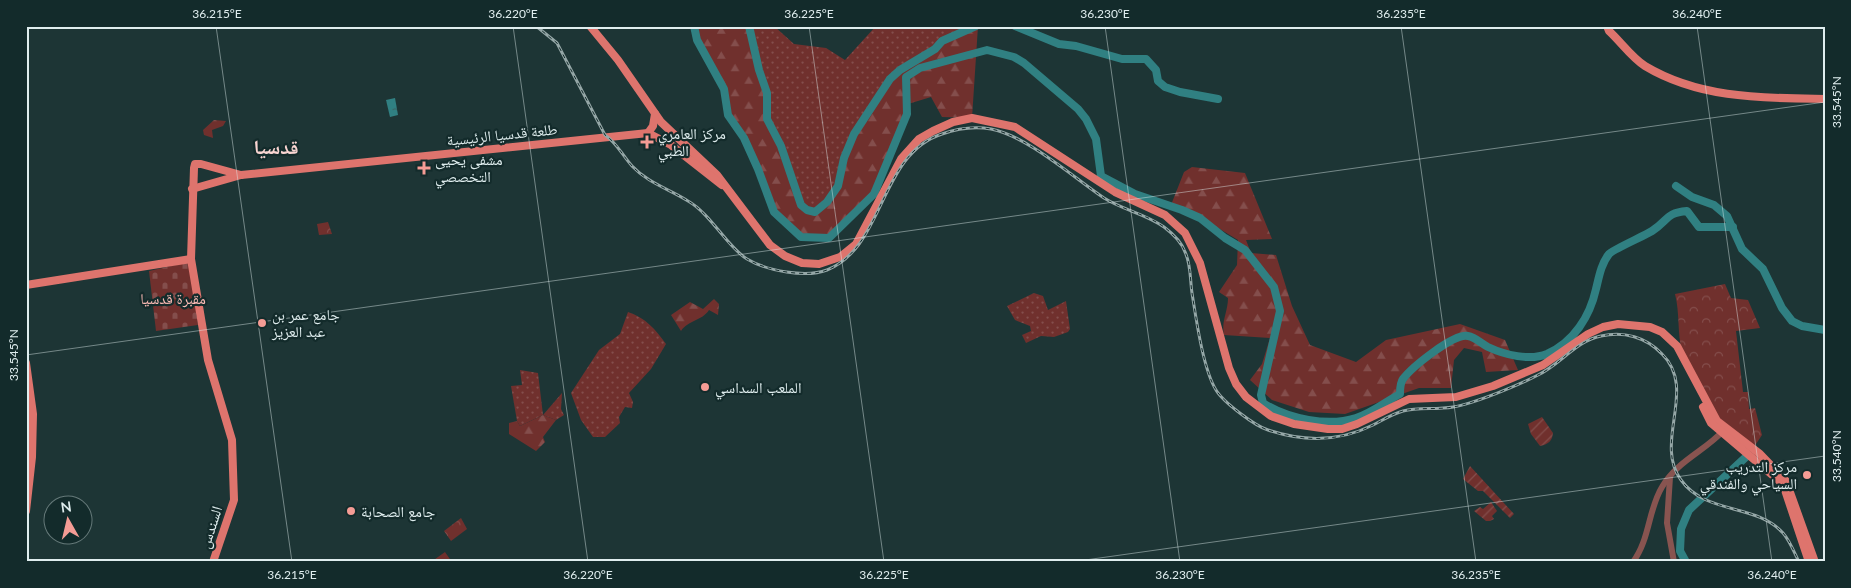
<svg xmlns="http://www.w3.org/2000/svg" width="1851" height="588" viewBox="0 0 1851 588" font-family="Lato,'Noto Naskh Arabic',sans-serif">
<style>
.grass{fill:url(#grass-dots)}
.forest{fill:url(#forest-firs)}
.cemetery{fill:url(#cemetery-stones)}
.park{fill:url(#park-crowns)}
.garden{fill:url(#garden-furrows)}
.pitch{fill:#70302d}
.water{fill:url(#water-ripples)}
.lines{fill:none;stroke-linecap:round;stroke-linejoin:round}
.river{stroke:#308082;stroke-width:8}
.minor{stroke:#885450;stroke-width:6}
.major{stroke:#de746d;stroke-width:8}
.rail-casing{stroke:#95a7a7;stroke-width:3}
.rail{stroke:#132b2b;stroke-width:1;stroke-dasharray:4;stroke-linecap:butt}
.ticks{fill:none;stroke:#dfedee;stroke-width:1;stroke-opacity:0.45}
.poi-dot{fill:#f59c95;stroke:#132b2b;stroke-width:2}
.labels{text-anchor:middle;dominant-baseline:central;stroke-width:4.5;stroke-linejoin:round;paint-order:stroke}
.poi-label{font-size:15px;fill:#dfedee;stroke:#132b2b;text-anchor:start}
.street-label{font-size:15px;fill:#dfedee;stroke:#132b2b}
.park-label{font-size:15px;fill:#fdbcb6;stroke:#132b2b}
.district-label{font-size:20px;font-weight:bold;fill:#f9d5d2;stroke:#132b2b}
.neatline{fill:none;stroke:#dfedee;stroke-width:2}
.ticks-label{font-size:12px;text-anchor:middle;fill:#dfedee}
</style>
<defs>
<pattern id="grass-dots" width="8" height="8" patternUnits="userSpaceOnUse" patternTransform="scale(1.25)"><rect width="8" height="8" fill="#70302d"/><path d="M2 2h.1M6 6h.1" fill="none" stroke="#844e4c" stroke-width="1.8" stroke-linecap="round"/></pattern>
<pattern id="forest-firs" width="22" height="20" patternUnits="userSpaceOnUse" patternTransform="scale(1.25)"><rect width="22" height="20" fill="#70302d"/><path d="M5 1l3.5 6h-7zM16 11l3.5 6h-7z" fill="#844e4c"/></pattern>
<pattern id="cemetery-stones" width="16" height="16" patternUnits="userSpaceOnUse" patternTransform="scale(1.25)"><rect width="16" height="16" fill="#70302d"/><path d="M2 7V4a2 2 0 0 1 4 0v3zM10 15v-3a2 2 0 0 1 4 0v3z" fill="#844e4c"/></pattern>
<pattern id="park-crowns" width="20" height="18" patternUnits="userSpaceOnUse" patternTransform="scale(1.25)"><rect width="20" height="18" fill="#70302d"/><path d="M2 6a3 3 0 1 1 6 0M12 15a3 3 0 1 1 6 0" fill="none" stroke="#844e4c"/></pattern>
<pattern id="garden-furrows" width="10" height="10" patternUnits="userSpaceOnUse" patternTransform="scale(1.25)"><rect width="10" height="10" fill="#70302d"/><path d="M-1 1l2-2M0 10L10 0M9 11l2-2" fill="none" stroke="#844e4c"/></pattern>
<pattern id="water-ripples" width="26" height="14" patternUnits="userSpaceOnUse" patternTransform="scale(1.25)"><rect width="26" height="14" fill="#308082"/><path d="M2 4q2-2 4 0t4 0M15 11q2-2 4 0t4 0" fill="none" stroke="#396667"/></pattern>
</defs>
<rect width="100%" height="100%" fill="#1d3535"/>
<!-- grass -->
<g class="grass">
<path d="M 751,26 L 774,26 L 794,44 L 826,48 L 845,60 L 876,26 L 976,26 C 925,49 882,77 857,128 C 841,159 845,190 815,212 L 807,210 L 801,205 L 781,146 L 766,115 L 768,100 Z"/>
<path d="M 1034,293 L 1043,296 L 1048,310 L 1066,301 L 1070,329 L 1068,332 L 1054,337 L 1041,336 L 1026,343 L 1022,335 L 1031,331 L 1030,326 L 1015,320 L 1007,306 Z"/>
<path d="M 628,312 C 646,318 655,329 666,344 L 651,369 L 629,393 L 633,402 L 632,408 L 625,407 L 619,417 L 620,423 L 605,437 L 593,437 L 581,420 L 571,393 L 599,350 L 620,334 Z"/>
<path d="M 520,370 L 538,373 L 543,415 L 562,393 L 561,409 L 564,415 L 556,420 L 543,415 L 520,426 L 517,421 L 511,386 L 522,385 Z"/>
</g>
<!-- forest -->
<g class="forest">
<path d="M 695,26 L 749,26 L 768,97 L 766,115 L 790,170 L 801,205 L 810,211 C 838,205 839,171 848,150 C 857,128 878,87 897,73 C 909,64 924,58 935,49 C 948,38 959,26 978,26 L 972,118 L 942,117 L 931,97 L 908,104 L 907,114 L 874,194 L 829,238 L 801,237 L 774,212 L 757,166 L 744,138 L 728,115 L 724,89 L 697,40 Z"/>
<path d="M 214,120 L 226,121 L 223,126 L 212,130 L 213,138 L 204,135 L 203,130 Z"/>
<path d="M 1192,167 L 1245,173 L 1272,239 L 1246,240 L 1251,253 L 1276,255 L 1292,306 L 1310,345 L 1356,362 L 1386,340 L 1460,324 L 1505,340 L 1518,370 L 1486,372 L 1482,352 L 1464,348 L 1454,360 L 1451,388 L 1419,388 L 1345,414 L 1309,412 L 1272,400 L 1250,380 L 1262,364 L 1270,338 L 1224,335 C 1221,321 1228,312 1228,298 L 1219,292 L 1237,265 L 1238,240 L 1185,208 L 1171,205 L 1184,172 Z"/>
<path d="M 714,299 L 719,304 L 718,315 L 709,310 C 702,321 688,320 681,331 L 671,315 L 690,302 L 703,309 Z"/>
<path d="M 543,415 L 556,420 L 543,437 L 545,442 L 536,451 L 509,434 L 509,423 L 517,421 L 520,426 Z"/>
</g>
<!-- cemetery -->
<path class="cemetery" d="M 189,262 L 198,325 L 156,331 L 149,271 Z"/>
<!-- park -->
<g class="park">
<path d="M 328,222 L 332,234 L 319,235 L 317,224 Z"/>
<path d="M 1725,284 L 1731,298 L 1748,300 L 1760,328 L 1736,331 L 1743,392 L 1748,392 L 1749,409 L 1755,408 L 1762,435 L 1754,447 L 1718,420 L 1682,352 C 1677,333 1680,313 1675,294 Z"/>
<path d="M 461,518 L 467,529 L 451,541 L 444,531 Z"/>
</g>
<!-- garden -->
<g class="garden">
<path d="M 1542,417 L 1553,433 C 1552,441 1549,444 1540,446 L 1531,434 L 1528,424 Z"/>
<path d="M 1470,466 L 1514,514 L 1510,518 L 1483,491 L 1478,491 L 1463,479 Z"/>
<path d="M 1491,502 L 1497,511 L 1492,516 L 1494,519 L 1490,521 L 1486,521 L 1474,511 L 1480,507 L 1483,509 Z"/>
</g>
<!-- pitch -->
<path class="pitch" d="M 445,552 L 452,562 L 431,562 Z"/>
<!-- water -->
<path class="water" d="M 395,98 L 398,115 L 390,117 L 386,100 Z"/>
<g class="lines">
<!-- river -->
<g class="river">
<path d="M 694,26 L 697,40 L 724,89 L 728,115 L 744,138 L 758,169 L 774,212 L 801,237 L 829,238 L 874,194 L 907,114 L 906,77 L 920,68 L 987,50 L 1014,57 L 1024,63 L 1078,109 L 1086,119 L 1096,139 L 1101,176 L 1135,194 L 1182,210 L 1200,218 L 1225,238 L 1245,250 L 1274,287 L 1280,311 L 1261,395 L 1263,403 C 1288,419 1328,427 1356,418 C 1372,413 1385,402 1400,394 C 1400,389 1400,383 1403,379 C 1412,367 1454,333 1468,336 C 1475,337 1482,344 1488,347 C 1505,355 1530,361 1547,354 C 1574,342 1590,316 1596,289 C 1599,277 1601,264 1609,254 C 1612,250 1644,236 1652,231 C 1669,220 1665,213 1687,211 L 1699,227 L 1733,227"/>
<path d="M 749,26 L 759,70 L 767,93 L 767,119 L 781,146 L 801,205 L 807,210 L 815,212 L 827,202 L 838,186 L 844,158 L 854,134 L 890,79 L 900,70 L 935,49 L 942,41 L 976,26"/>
<path d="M 1015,26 L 1059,44 L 1076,46 L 1122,59 L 1146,59 L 1156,70 L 1158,81 L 1165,87 L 1180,92 L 1218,99"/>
<path d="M 1676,186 L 1692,197 L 1714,205 L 1727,216 L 1742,249 L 1763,269 L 1782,308 L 1792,321 L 1802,326 L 1825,330"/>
<path d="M 1686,562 L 1680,551 L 1681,529 L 1689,510 L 1747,456"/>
</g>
<!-- minor -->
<g class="minor">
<path d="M 1670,477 L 1667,523 L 1674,562"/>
<path d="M 1633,562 C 1650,539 1648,510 1662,487 C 1677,461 1705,451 1724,430"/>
</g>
<!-- major -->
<g class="major">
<path d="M 590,26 L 618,60 L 661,122 L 717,175 L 770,245 L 785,256 L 802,263 L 819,264 L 840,257 L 856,244 L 901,159 L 919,139 L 933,131 L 953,122 L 972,118 L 1015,127 L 1115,192 L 1165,215 L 1185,233 L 1200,263 L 1229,368 L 1236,384 L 1246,397 L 1271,416 L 1294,424 L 1328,429 L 1342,429 L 1357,424 L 1409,399 L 1456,397 L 1493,386 L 1543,365 L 1588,334 L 1603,327 L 1618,324 L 1650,327 L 1662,332 L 1677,346 L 1717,421 L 1760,454 L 1786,481 L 1815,562"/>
<path d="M 1607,26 L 1609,31 C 1621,42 1632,58 1645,66 C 1700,99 1763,98 1825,99"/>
<path d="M 648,133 L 653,126 L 655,114"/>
<path d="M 192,189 L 241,175 L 648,133 L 671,145 L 722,185"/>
<path d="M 26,285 L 191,259"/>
<path d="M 26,363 L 33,414 L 32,457 L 26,511"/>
<path d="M 1703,407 L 1711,423 L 1783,484 L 1809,562"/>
<path d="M 213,562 L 234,500 L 232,440 L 208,360 L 191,259 L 194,168 L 195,164 L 201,164 L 241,175"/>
</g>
<defs>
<path id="rail" d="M 536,26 L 557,43 L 605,135 C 617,143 622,155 632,166 C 648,183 669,189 688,201 C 711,214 728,248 747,259 C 767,271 806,278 827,270 C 885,247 879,154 942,134 C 959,128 974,126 991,129 C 1027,136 1073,177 1104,198 C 1123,210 1146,214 1164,227 C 1172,233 1182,243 1185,252 C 1191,264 1190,280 1192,293 C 1196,318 1203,369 1216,390 C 1223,402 1255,426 1268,430 C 1304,442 1339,442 1373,425 C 1383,420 1392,414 1403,411 C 1419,407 1436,410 1453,407 C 1473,404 1519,385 1538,375 C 1561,364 1576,341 1601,336 C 1624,331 1646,337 1662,354 C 1698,389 1653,442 1681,480 C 1706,515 1756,503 1783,533 C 1790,541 1794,552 1799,562"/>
</defs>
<!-- rail casing -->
<use href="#rail" class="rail-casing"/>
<!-- rail -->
<use href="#rail" class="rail"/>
</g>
<!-- ticks -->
<path class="ticks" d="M 216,26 L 292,562M 513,26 L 588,562M 809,26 L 884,562M 1105,26 L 1180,562M 1401,26 L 1476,562M 1697,26 L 1772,562M 26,355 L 1825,102M 1071,562 L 1825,456"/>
<!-- markers -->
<g class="poi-dot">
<path d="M644.5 134.5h5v5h5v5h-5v5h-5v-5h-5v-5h5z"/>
<path d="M421.5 160.5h5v5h5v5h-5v5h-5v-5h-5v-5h5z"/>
<circle cx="262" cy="323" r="5"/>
<circle cx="705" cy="387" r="5"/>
<circle cx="1807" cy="475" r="5"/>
<circle cx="351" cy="511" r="5"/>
</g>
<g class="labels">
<!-- poi labels -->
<g class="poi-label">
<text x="658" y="133">مركز العامري<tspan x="658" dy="17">الطبي</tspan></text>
<text x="435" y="159">مشفى يحيى<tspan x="435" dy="17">التخصصي</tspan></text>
<text x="272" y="314">جامع عمر بن<tspan x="272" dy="17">عبد العزيز</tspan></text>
<text x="715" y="387">الملعب السداسي</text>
<text x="1797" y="466" text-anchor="end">مركز التدريب<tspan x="1797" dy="17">السياحي والفندقي</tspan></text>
<text x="361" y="511">جامع الصحابة</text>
</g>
<!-- street labels -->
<g class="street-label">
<text transform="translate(502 134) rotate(-6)">طلعة قدسيا الرئيسية</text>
<text transform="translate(210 527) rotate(-72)">السندس</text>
</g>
<!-- park labels -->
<g class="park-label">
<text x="173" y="298">مقبرة قدسيا</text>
</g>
<!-- district labels -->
<g class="district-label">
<text x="276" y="146">قدسيا</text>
</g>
</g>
<!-- border -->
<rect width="1851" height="588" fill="none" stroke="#132b2b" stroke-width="55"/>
<!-- north arrow -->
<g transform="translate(68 520) rotate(352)"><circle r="24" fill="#132b2b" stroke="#657979"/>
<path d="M0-4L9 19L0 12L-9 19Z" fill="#f59c95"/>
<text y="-8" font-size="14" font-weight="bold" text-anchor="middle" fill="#dfedee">N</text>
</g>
<rect x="28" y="28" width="1796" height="532" class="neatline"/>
<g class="ticks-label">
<text x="217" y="18">36.215°E</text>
<text x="513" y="18">36.220°E</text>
<text x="809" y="18">36.225°E</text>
<text x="1105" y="18">36.230°E</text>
<text x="1401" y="18">36.235°E</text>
<text x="1697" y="18">36.240°E</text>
<text transform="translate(1837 102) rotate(-90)" y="4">33.545°N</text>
<text transform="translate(14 355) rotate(-90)" y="4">33.545°N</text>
<text transform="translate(1837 456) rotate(-90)" y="4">33.540°N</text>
<text x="292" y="579">36.215°E</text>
<text x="588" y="579">36.220°E</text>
<text x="884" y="579">36.225°E</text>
<text x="1180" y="579">36.230°E</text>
<text x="1476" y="579">36.235°E</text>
<text x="1772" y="579">36.240°E</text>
</g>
</svg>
